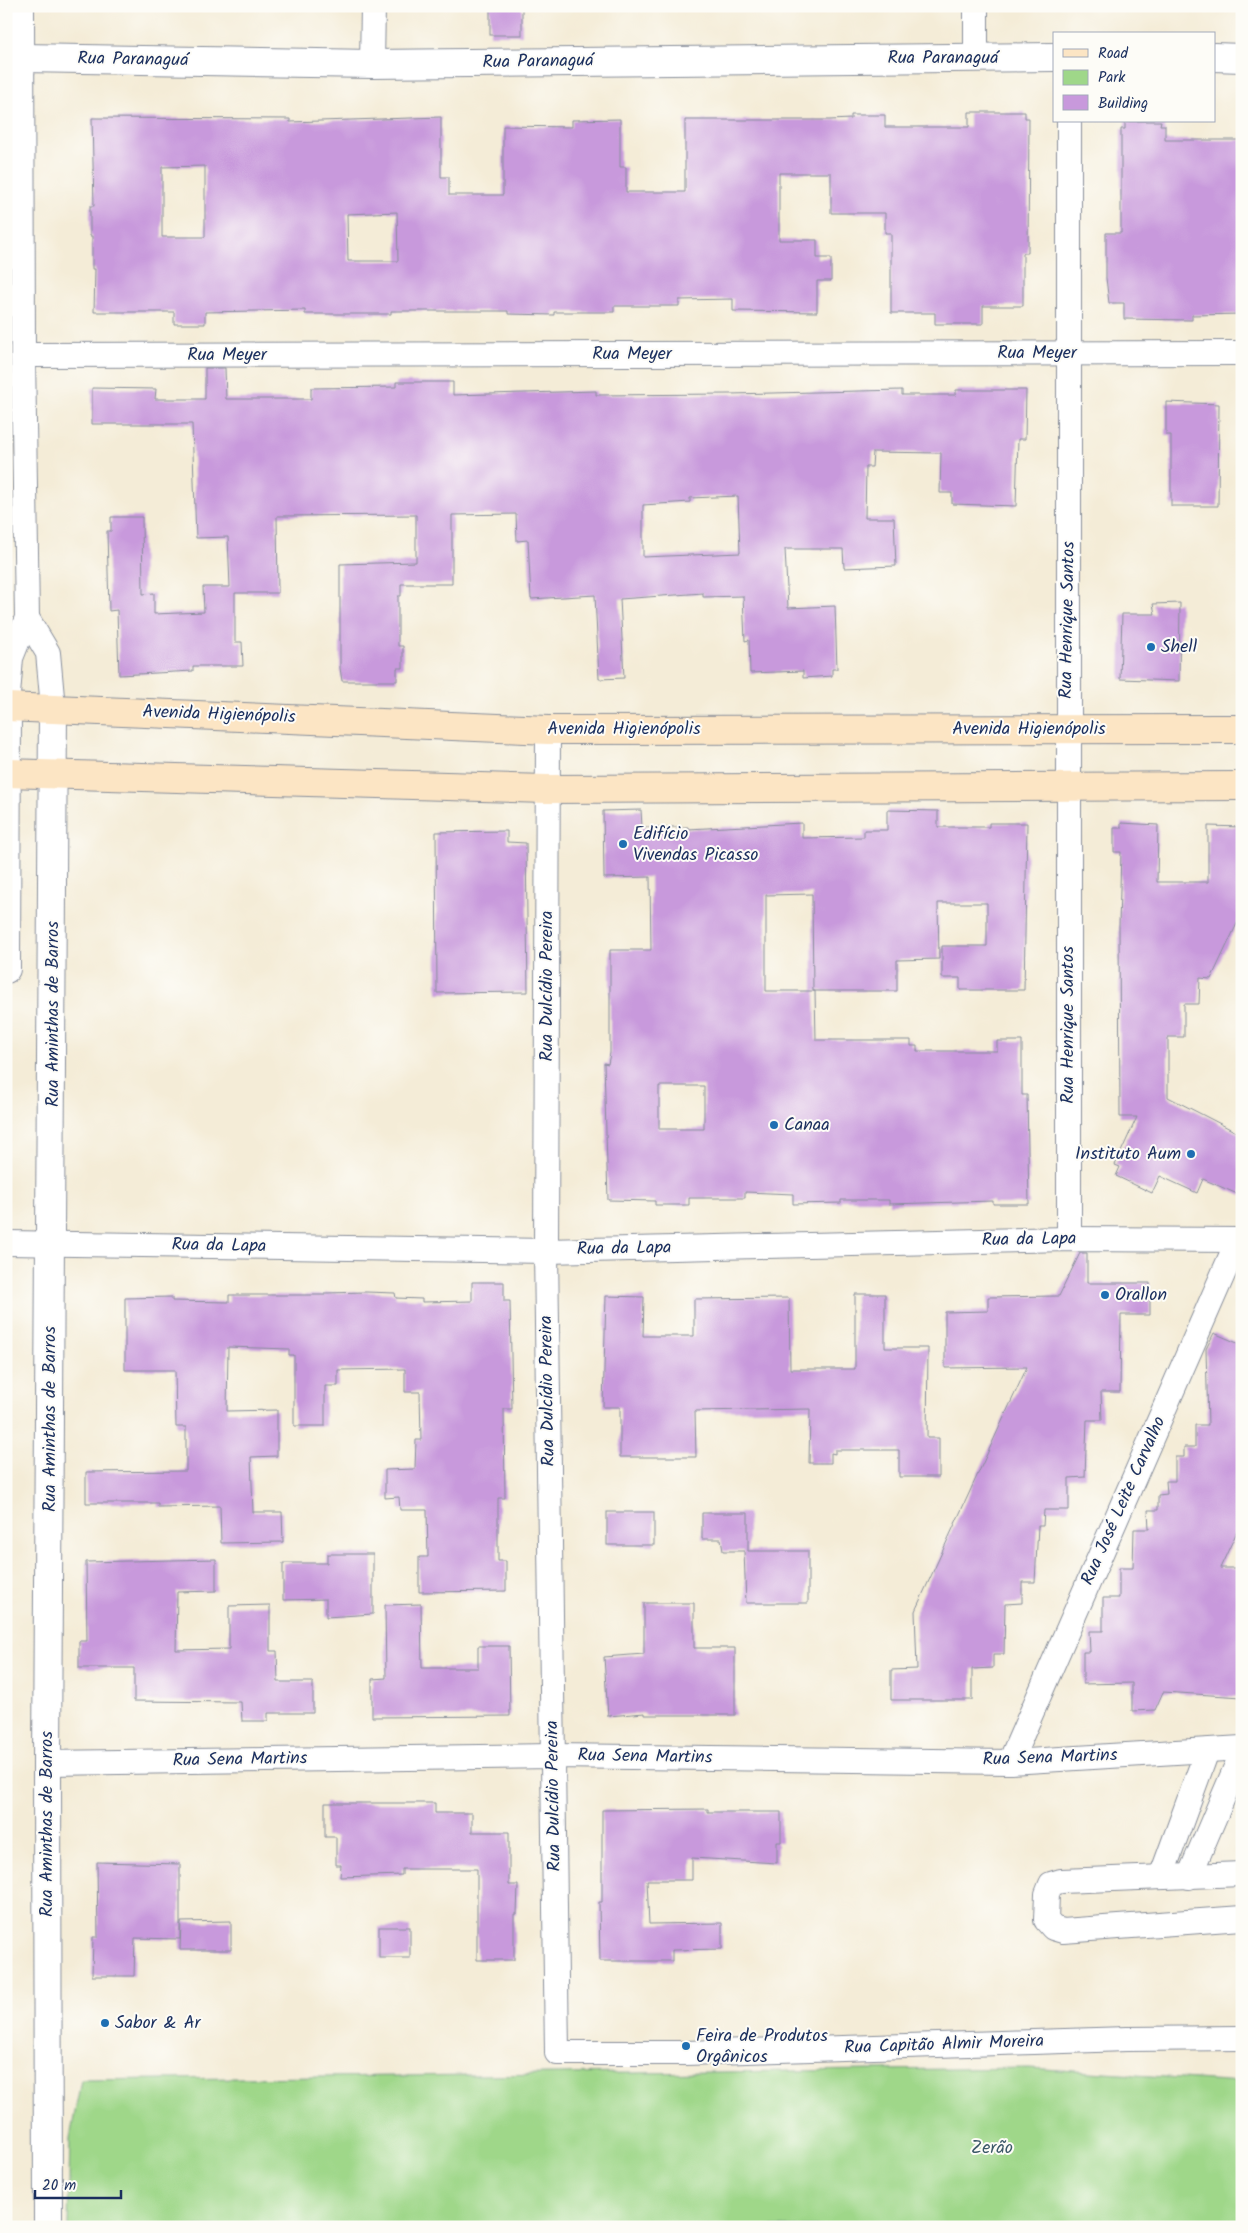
<svg xmlns="http://www.w3.org/2000/svg" width="1248" height="2233" viewBox="0 0 1248 2233" font-family="Kalam,sans-serif">
<style>
.green{fill:#9fd789;stroke:#5d8374}
.building{fill:#c899dc;fill-rule:evenodd}
.lines{fill:none;stroke-linecap:round;stroke-linejoin:round}
.minor-casing{stroke:#888e9a;stroke-width:26}
.tertiary-casing{stroke:#888e9a;stroke-width:30}
.secondary-casing{stroke:#888e9a;stroke-width:30}
.minor{stroke:#fff;stroke-width:24}
.tertiary{stroke:#fff;stroke-width:28}
.secondary{stroke:#fce5c4;stroke-width:28}
.poi-dot{fill:#1f6fb2;stroke:#fdfcf7;stroke-width:2}
.labels{text-anchor:middle;dominant-baseline:central;stroke-width:4;stroke-linejoin:round;paint-order:stroke}
.street-label{font-size:18px;fill:#1b2f5e;stroke:#fdfcf7}
.poi-label{font-size:18px;fill:#1b2f5e;stroke:#fdfcf7;text-anchor:start}
.park-label{font-size:18px;fill:#3c5969;stroke:#fdfcf7}
</style>
<rect width="100%" height="100%" fill="#fdfcf7"/>
<filter id="ink" filterUnits="userSpaceOnUse"><feTurbulence type="fractalNoise" baseFrequency=".02" numOctaves="2"/><feDisplacementMap in="SourceGraphic" scale="10" xChannelSelector="R" yChannelSelector="G"/><feConvolveMatrix kernelMatrix="1 2 1 2 8 2 1 2 1" color-interpolation-filters="sRGB"/></filter>
<filter id="wash" filterUnits="userSpaceOnUse"><feTurbulence type="fractalNoise" baseFrequency=".0096" numOctaves="4" result="noise"/><feDisplacementMap in="SourceGraphic" scale="20" xChannelSelector="R" yChannelSelector="G"/><feGaussianBlur stdDeviation="1.12" result="paint"/><feColorMatrix in="noise" values="0 0 0 0 0 0 0 0 0 0 0 0 0 0 0 0 0 1.4 0 .05"/><feComposite in="paint" operator="in"/></filter>
<g filter="url(#wash)">
<rect width="100%" height="100%" fill="#f4ecd7"/>
<!-- green -->
<path class="green" d="M 1029,2068 L 1242,2082 L 1242,2227 L 68,2227 L 70,2138 L 81,2080 Z"/>
<g id="blocks">
<!-- building -->
<g class="building">
<rect x="490" y="6" width="32" height="29"/>
<path d="M 969,112 L 1025,112 L 1025,118 L 1029,118 L 1028,253 L 1023,253 L 1023,306 L 983,306 L 983,324 L 935,324 L 935,313 L 891,313 L 891,233 L 885,233 L 885,213 L 831,213 L 831,173 L 779,173 L 779,240 L 817,240 L 817,258 L 831,258 L 831,281 L 817,281 L 817,312 L 733,311 L 733,299 L 679,300 L 679,306 L 614,306 L 614,312 L 554,312 L 554,315 L 508,314 L 508,311 L 391,311 L 391,314 L 305,314 L 305,310 L 205,312 L 205,324 L 174,324 L 174,312 L 94,312 L 95,269 L 92,269 L 92,236 L 90,236 L 90,206 L 94,206 L 92,118 L 290,119 L 290,122 L 441,117 L 441,177 L 449,177 L 449,195 L 503,195 L 503,126 L 572,127 L 572,120 L 620,119 L 620,167 L 626,167 L 626,192 L 685,192 L 685,120 L 830,120 L 851,119 L 851,115 L 885,115 L 885,127 L 969,127 ZM 205,166 L 205,237 L 162,237 L 162,167 ZM 397,212 L 398,261 L 348,261 L 347,214 Z"/>
<path d="M 1125,121 L 1161,121 L 1160,125 L 1165,125 L 1165,140 L 1242,140 L 1242,314 L 1192,315 L 1192,320 L 1124,319 L 1124,303 L 1109,303 L 1106,278 L 1106,233 L 1121,233 L 1121,129 L 1125,129 Z"/>
<path d="M 205,368 L 225,368 L 226,399 L 311,399 L 311,388 L 396,387 L 396,382 L 453,382 L 453,395 L 596,391 L 596,395 L 730,394 L 902,390 L 902,395 L 956,395 L 956,390 L 1026,390 L 1025,439 L 1018,439 L 1016,506 L 952,504 L 952,493 L 940,493 L 941,453 L 873,452 L 872,467 L 866,467 L 865,518 L 894,518 L 896,566 L 844,568 L 843,549 L 785,549 L 788,608 L 835,606 L 837,669 L 832,669 L 832,676 L 803,678 L 803,671 L 750,673 L 749,640 L 745,641 L 743,596 L 703,597 L 703,593 L 620,599 L 624,678 L 599,679 L 595,595 L 531,599 L 528,540 L 517,541 L 516,514 L 452,515 L 452,584 L 401,584 L 401,596 L 398,596 L 398,646 L 403,646 L 403,668 L 397,668 L 397,681 L 342,681 L 340,668 L 340,564 L 416,562 L 416,515 L 277,516 L 278,593 L 235,593 L 235,642 L 242,642 L 243,666 L 193,666 L 193,671 L 119,675 L 117,610 L 109,611 L 107,531 L 111,531 L 111,517 L 142,517 L 143,594 L 154,593 L 154,614 L 204,612 L 203,587 L 230,587 L 228,537 L 196,538 L 192,424 L 92,424 L 92,388 L 156,389 L 155,399 L 205,399 ZM 738,496 L 740,553 L 643,557 L 643,505 L 690,502 L 690,498 Z"/>
<path d="M 1166,402 L 1219,404 L 1218,506 L 1171,506 L 1171,435 L 1166,435 Z"/>
<path d="M 1180,603 L 1179,681 L 1120,679 L 1122,614 L 1155,614 L 1153,604 Z"/>
<path d="M 641,810 L 642,827 L 688,827 L 688,829 L 802,823 L 802,838 L 864,837 L 864,830 L 887,830 L 887,810 L 938,811 L 938,827 L 989,827 L 989,823 L 1027,823 L 1024,990 L 960,990 L 960,978 L 942,978 L 942,946 L 987,946 L 987,903 L 938,903 L 939,959 L 897,960 L 897,991 L 815,991 L 816,1040 L 911,1040 L 911,1046 L 917,1046 L 917,1051 L 997,1051 L 997,1041 L 1022,1041 L 1022,1095 L 1027,1095 L 1029,1204 L 993,1204 L 993,1201 L 889,1204 L 889,1200 L 841,1200 L 841,1203 L 793,1204 L 793,1194 L 745,1192 L 745,1198 L 689,1198 L 689,1205 L 655,1205 L 655,1201 L 608,1200 L 604,1063 L 608,1064 L 610,1053 L 610,950 L 651,950 L 650,877 L 604,878 L 603,811 ZM 812,894 L 813,991 L 815,991 L 766,991 L 766,895 ZM 659,1086 L 704,1086 L 704,1129 L 659,1129 Z"/>
<path d="M 1121,823 L 1158,825 L 1157,882 L 1208,882 L 1208,826 L 1242,827 L 1242,913 L 1211,979 L 1200,978 L 1199,1004 L 1184,1004 L 1184,1037 L 1168,1037 L 1168,1097 L 1242,1135 L 1242,1196 L 1203,1179 L 1197,1193 L 1160,1176 L 1152,1193 L 1116,1176 L 1120,1167 L 1115,1165 L 1137,1117 L 1120,1117 L 1119,926 L 1121,852 L 1114,852 L 1114,828 L 1121,828 Z"/>
<path d="M 507,831 L 507,842 L 526,843 L 528,992 L 437,993 L 436,832 Z"/>
<path d="M 1080,1253 L 1087,1253 L 1087,1283 L 1150,1283 L 1150,1315 L 1121,1315 L 1120,1392 L 1101,1392 L 1102,1420 L 1087,1420 L 1085,1477 L 1069,1478 L 1069,1510 L 1044,1510 L 1043,1526 L 1038,1526 L 1035,1582 L 1022,1582 L 1022,1603 L 1005,1604 L 1004,1654 L 993,1654 L 993,1668 L 972,1669 L 972,1700 L 891,1700 L 891,1670 L 917,1669 L 915,1611 L 1027,1367 L 945,1368 L 945,1312 L 988,1311 L 988,1297 L 1059,1296 Z"/>
<path d="M 472,1282 L 504,1282 L 504,1301 L 510,1301 L 512,1409 L 504,1409 L 505,1498 L 498,1498 L 498,1561 L 506,1561 L 506,1591 L 419,1592 L 419,1557 L 428,1557 L 427,1510 L 400,1510 L 399,1497 L 385,1498 L 385,1470 L 415,1469 L 416,1440 L 421,1440 L 420,1392 L 405,1392 L 405,1369 L 338,1370 L 338,1386 L 325,1386 L 325,1426 L 294,1426 L 294,1355 L 289,1355 L 289,1349 L 228,1347 L 227,1411 L 277,1410 L 277,1456 L 251,1457 L 253,1512 L 282,1512 L 283,1542 L 221,1543 L 220,1506 L 158,1507 L 158,1503 L 86,1503 L 86,1472 L 186,1471 L 186,1427 L 176,1427 L 175,1370 L 125,1370 L 125,1298 L 172,1297 L 172,1301 L 229,1302 L 229,1295 L 325,1295 L 325,1293 L 366,1292 L 395,1293 L 396,1298 L 422,1299 L 422,1302 L 472,1301 Z"/>
<path d="M 855,1294 L 885,1294 L 885,1348 L 928,1348 L 927,1438 L 939,1438 L 939,1477 L 899,1477 L 899,1450 L 835,1450 L 835,1454 L 831,1453 L 831,1463 L 809,1463 L 810,1409 L 695,1411 L 696,1457 L 620,1457 L 620,1407 L 603,1407 L 606,1296 L 644,1297 L 643,1336 L 694,1336 L 694,1299 L 789,1298 L 790,1369 L 855,1369 Z"/>
<path d="M 1214,1333 L 1242,1345 L 1242,1521 L 1220,1568 L 1242,1568 L 1242,1697 L 1163,1692 L 1155,1710 L 1132,1711 L 1132,1683 L 1083,1684 L 1083,1652 L 1090,1652 L 1089,1631 L 1103,1631 L 1103,1598 L 1119,1598 L 1119,1568 L 1133,1568 L 1134,1529 L 1149,1529 L 1148,1510 L 1158,1510 L 1158,1495 L 1167,1494 L 1166,1481 L 1175,1481 L 1175,1457 L 1184,1457 L 1184,1447 L 1195,1447 L 1195,1425 L 1208,1425 L 1206,1349 Z"/>
<rect x="607" y="1512" width="47" height="33"/>
<path d="M 702,1513 L 748,1513 L 748,1551 L 808,1551 L 808,1603 L 746,1603 L 744,1551 L 723,1551 L 721,1539 L 702,1539 Z"/>
<path d="M 327,1554 L 373,1554 L 373,1614 L 326,1617 L 326,1599 L 283,1600 L 283,1563 L 327,1563 Z"/>
<path d="M 216,1559 L 216,1591 L 177,1592 L 176,1650 L 229,1649 L 229,1606 L 270,1605 L 270,1651 L 277,1651 L 278,1682 L 313,1682 L 313,1713 L 268,1713 L 268,1721 L 242,1721 L 241,1702 L 134,1701 L 134,1668 L 79,1668 L 79,1641 L 87,1641 L 86,1562 Z"/>
<path d="M 644,1603 L 694,1603 L 694,1648 L 735,1648 L 735,1715 L 645,1715 L 645,1713 L 608,1716 L 604,1657 L 644,1654 Z"/>
<path d="M 421,1604 L 422,1668 L 478,1668 L 478,1646 L 509,1646 L 510,1716 L 372,1717 L 372,1679 L 386,1678 L 385,1605 Z"/>
<path d="M 325,1803 L 435,1803 L 435,1813 L 472,1813 L 472,1832 L 509,1832 L 509,1885 L 518,1885 L 517,1914 L 514,1914 L 514,1960 L 477,1960 L 477,1869 L 402,1869 L 402,1875 L 340,1877 L 341,1865 L 336,1865 L 336,1837 L 325,1837 Z"/>
<path d="M 708,1809 L 708,1812 L 781,1812 L 781,1842 L 777,1842 L 777,1863 L 692,1858 L 692,1880 L 647,1880 L 649,1924 L 722,1923 L 722,1949 L 672,1950 L 672,1961 L 600,1961 L 599,1902 L 602,1902 L 602,1810 Z"/>
<path d="M 97,1862 L 180,1864 L 180,1939 L 135,1938 L 134,1976 L 92,1976 L 93,1937 L 98,1937 Z"/>
<path d="M 231,1921 L 231,1950 L 180,1950 L 181,1922 Z"/>
<rect x="379" y="1927" width="31" height="31"/>
</g>
</g>
</g>
<g filter="url(#ink)">
<use href="#blocks" fill-opacity="0" stroke="#888e9a" stroke-width="1"/>
<g class="lines">
<defs>
<g id="minor">
<path d="M 976,6 L 976,57"/>
<path d="M 372,64 L 373,6"/>
<path d="M 23,355 L 1242,353"/>
<path d="M 27,618 L 48,653 L 53,708"/>
<path d="M 7,707 L 11,658 L 27,618 L 23,355 L 22,6"/>
<path d="M 548,730 L 546,1251 L 557,2053 L 686,2053 L 1127,2039 L 1242,2038"/>
<path d="M 1069,1239 L 1069,121"/>
<path d="M 6,1243 L 546,1251 L 1069,1239 L 1242,1240"/>
<path d="M 1010,1762 L 1238,1240"/>
<path d="M 47,1763 L 553,1756 L 1010,1762 L 1242,1748"/>
<path d="M 1242,1874 L 1061,1881 L 1051,1884 L 1047,1894 L 1046,1920 L 1053,1928 L 1063,1931 L 1242,1918"/>
<path d="M 1161,1877 L 1207,1751"/>
<path d="M 1189,1877 L 1242,1753"/>
</g>
<g id="tertiary">
<path d="M 1214,57 L 1242,58"/>
<path d="M 22,58 L 372,64 L 1054,57"/>
<path d="M 6,969 L 7,707"/>
<path d="M 48,2227 L 47,1763 L 53,708"/>
</g>
<g id="secondary">
<path d="M 6,707 L 548,730 L 1242,729"/>
<path d="M 6,773 L 547,789 L 1242,786"/>
</g>
</defs>
<!-- minor casing -->
<use href="#minor" class="minor-casing"/>
<!-- tertiary casing -->
<use href="#tertiary" class="tertiary-casing"/>
<!-- secondary casing -->
<use href="#secondary" class="secondary-casing"/>
<!-- minor -->
<use href="#minor" class="minor"/>
<!-- tertiary -->
<use href="#tertiary" class="tertiary"/>
<!-- secondary -->
<use href="#secondary" class="secondary"/>
</g>
</g>
<!-- markers -->
<g class="poi-dot">
<circle cx="1151" cy="647" r="5"/>
<circle cx="623" cy="844" r="5"/>
<circle cx="774" cy="1125" r="5"/>
<circle cx="1191" cy="1154" r="5"/>
<circle cx="1105" cy="1295" r="5"/>
<circle cx="105" cy="2023" r="5"/>
<circle cx="686" cy="2046" r="5"/>
</g>
<g class="labels">
<!-- street labels -->
<g class="street-label">
<text x="943" y="58">Rua Paranaguá</text>
<text transform="translate(133 60) rotate(1)">Rua Paranaguá</text>
<text transform="translate(538 62) rotate(-1)">Rua Paranaguá</text>
<text x="1037" y="353">Rua Meyer</text>
<text x="632" y="354">Rua Meyer</text>
<text x="227" y="355">Rua Meyer</text>
<text transform="translate(1068 620) rotate(-89)">Rua Henrique Santos</text>
<text transform="translate(219 715) rotate(2)">Avenida Higienópolis</text>
<text x="624" y="729">Avenida Higienópolis</text>
<text x="1029" y="729">Avenida Higienópolis</text>
<text transform="translate(547 986) rotate(-90)">Rua Dulcídio Pereira</text>
<text transform="translate(53 1014) rotate(-90)">Rua Aminthas de Barros</text>
<text transform="translate(1068 1025) rotate(-90)">Rua Henrique Santos</text>
<text transform="translate(1029 1240) rotate(-1)">Rua da Lapa</text>
<text transform="translate(219 1246) rotate(1)">Rua da Lapa</text>
<text transform="translate(624 1249) rotate(-1)">Rua da Lapa</text>
<text transform="translate(548 1391) rotate(-91)">Rua Dulcídio Pereira</text>
<text transform="translate(50 1419) rotate(-90)">Rua Aminthas de Barros</text>
<text transform="translate(1124 1501) rotate(-66)">Rua José Leite Carvalho</text>
<text transform="translate(645 1757) rotate(1)">Rua Sena Martins</text>
<text transform="translate(1050 1758) rotate(-2)">Rua Sena Martins</text>
<text transform="translate(240 1760) rotate(-1)">Rua Sena Martins</text>
<text transform="translate(554 1796) rotate(-91)">Rua Dulcídio Pereira</text>
<text transform="translate(47 1824) rotate(-90)">Rua Aminthas de Barros</text>
<text transform="translate(944 2045) rotate(-2)">Rua Capitão Almir Moreira</text>
</g>
<!-- poi labels -->
<g class="poi-label">
<text x="1161" y="647">Shell</text>
<text x="633" y="834">Edifício<tspan x="633" dy="21">Vivendas Picasso</tspan></text>
<text x="784" y="1125">Canaa</text>
<text x="1181" y="1154" text-anchor="end">Instituto Aum</text>
<text x="1115" y="1295">Orallon</text>
<text x="115" y="2023">Sabor &amp; Ar</text>
<text x="696" y="2036">Feira de Produtos<tspan x="696" dy="21">Orgânicos</tspan></text>
</g>
<!-- park labels -->
<g class="park-label">
<text x="992" y="2148">Zerão</text>
</g>
</g>
<!-- margin -->
<rect width="1248" height="2233" fill="none" stroke="#fdfcf7" stroke-width="25"/>
<!-- legend -->
<rect x="1053" y="32" width="162" height="90" fill="#fdfcf7" stroke="#a3aaba"/>
<rect x="1063" y="49" width="25" height="8" fill="#fce5c4" stroke="#a3aaba"/>
<text x="1098" y="58" font-size="15" fill="#1b2f5e">Road</text>
<rect x="1063" y="70" width="25" height="15" fill="#9fd789" stroke="#a3aaba"/>
<text x="1098" y="82" font-size="15" fill="#1b2f5e">Park</text>
<rect x="1063" y="95" width="25" height="15" fill="#c899dc" stroke="#a3aaba"/>
<text x="1098" y="108" font-size="15" fill="#1b2f5e">Building</text>
<!-- scale -->
<path d="M35 2190v8h86v-8" fill="none" stroke="#1b2f5e" stroke-width="2.5"/>
<text x="42" y="2190" font-size="15" fill="#1b2f5e" stroke="#fdfcf7" stroke-width="4" paint-order="stroke">20 m</text>
</svg>
